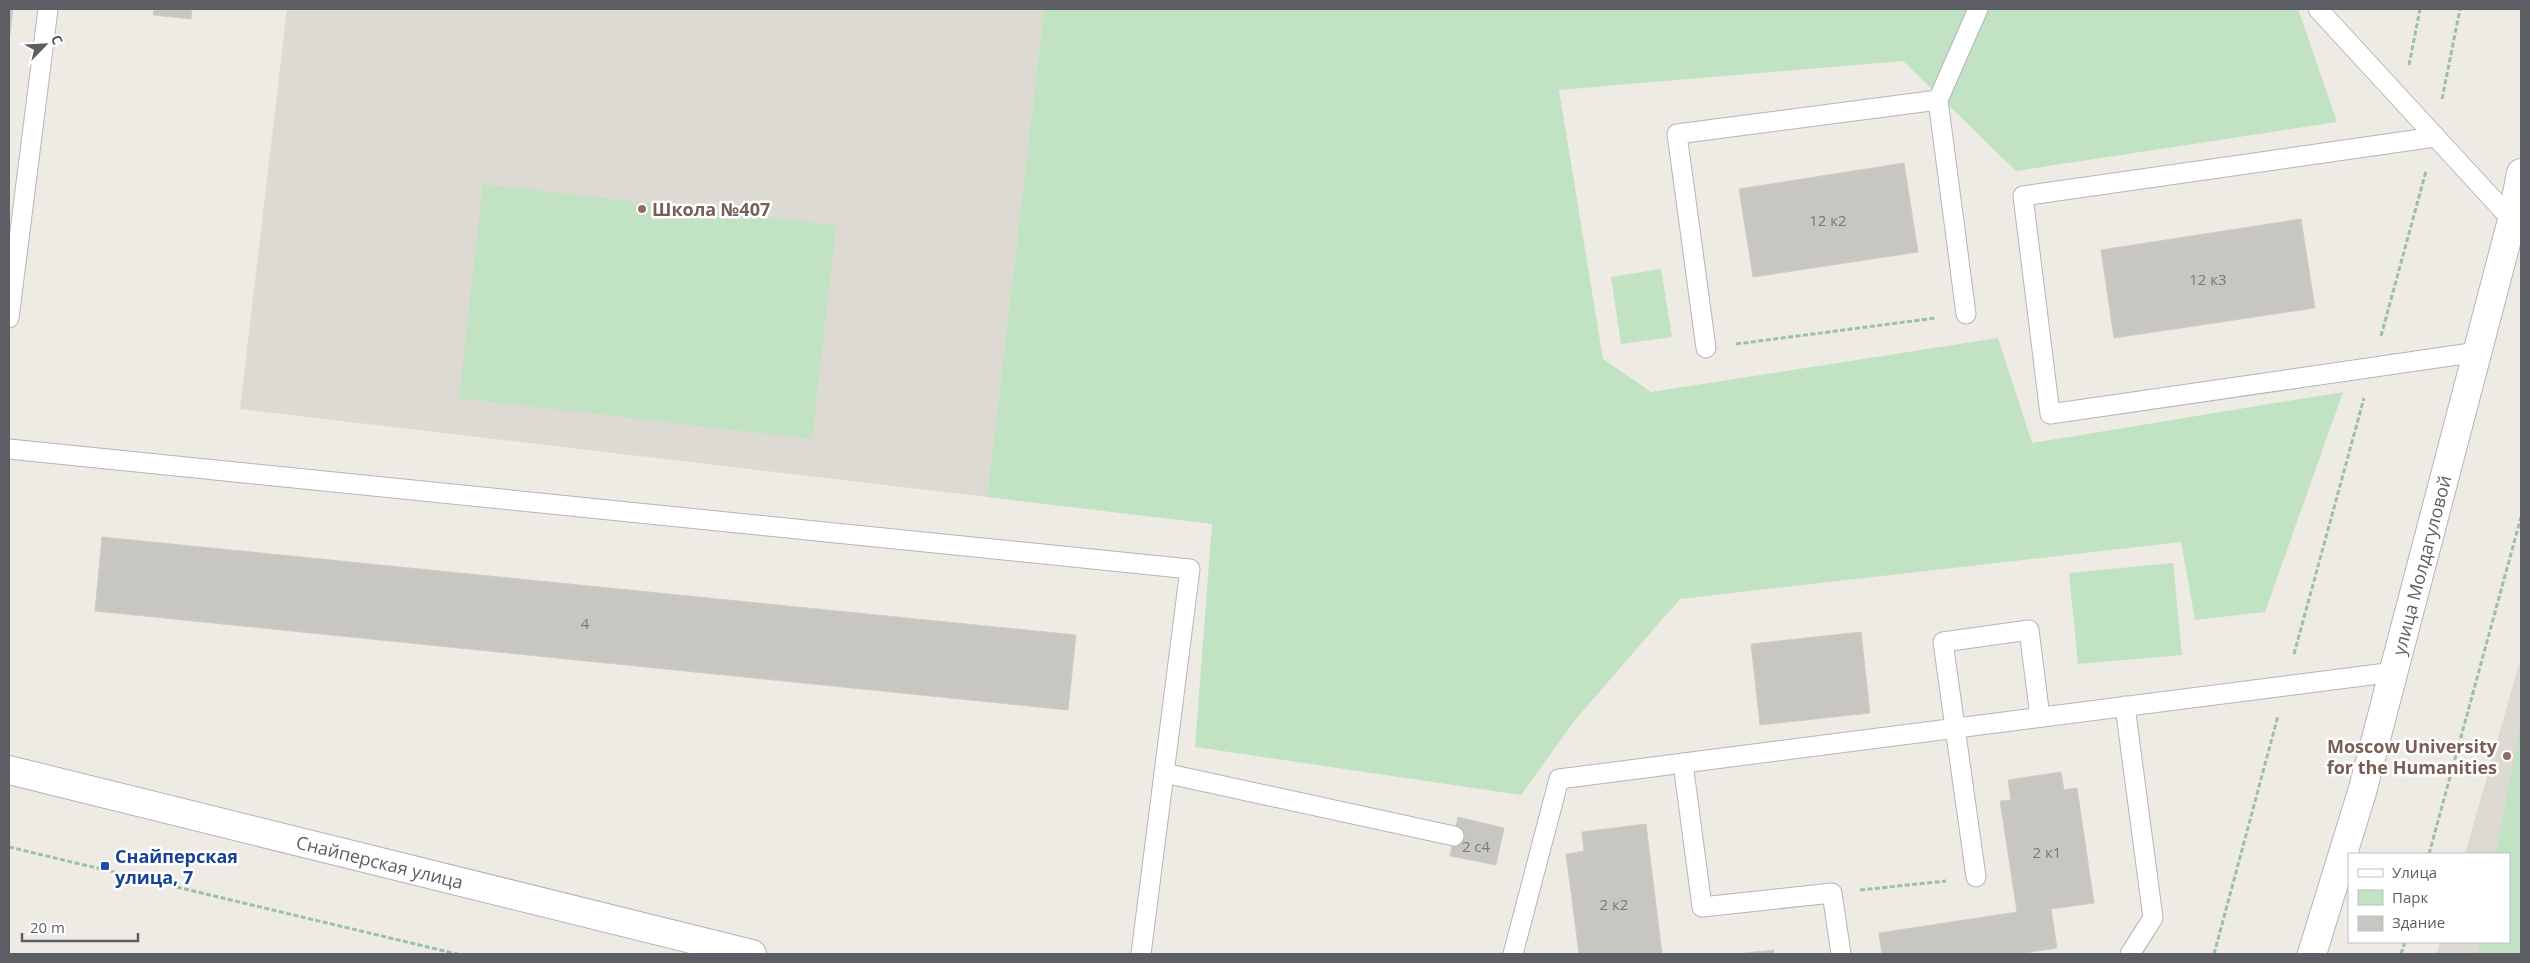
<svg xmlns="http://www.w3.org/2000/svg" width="2530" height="963" viewBox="0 0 2530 963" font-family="'Open Sans',sans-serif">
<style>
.education{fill:#dcdad2}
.green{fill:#c2e2c4}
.building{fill:#c8c6c0;stroke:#d1cdc2}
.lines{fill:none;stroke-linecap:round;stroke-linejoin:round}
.service-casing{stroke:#b4b5b9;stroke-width:21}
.tertiary-casing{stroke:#b4b5b9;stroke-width:30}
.path{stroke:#9bc0a8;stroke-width:3;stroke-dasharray:5 2.5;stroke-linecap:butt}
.service{stroke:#fff;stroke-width:19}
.tertiary{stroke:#fff;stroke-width:28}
.education-dot{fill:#8d6e63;stroke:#fff;stroke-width:2}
.transit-dot{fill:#1a4fb4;stroke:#fff;stroke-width:2}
.labels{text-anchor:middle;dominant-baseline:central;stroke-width:5;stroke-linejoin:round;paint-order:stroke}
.number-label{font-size:15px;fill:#77787a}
.education-label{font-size:18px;font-weight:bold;fill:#785e54;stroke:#fff;text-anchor:start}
.street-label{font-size:18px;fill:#5c5e63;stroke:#fff}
.transit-label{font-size:18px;font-weight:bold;fill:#164399;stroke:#fff;text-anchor:start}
</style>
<rect width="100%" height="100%" fill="#edebe4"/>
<!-- education -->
<g class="education">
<path d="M 287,9 L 1044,9 L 987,497 L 240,409 Z"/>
<path d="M 2521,657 L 2521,954 L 2437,954 L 2440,942 L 2509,942 L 2509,854 L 2465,854 Z"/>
</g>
<!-- green -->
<g class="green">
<path d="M 1044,9 L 2298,9 L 2337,122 L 2016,171 L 1903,61 L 1559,90 L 1603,359 L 1651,392 L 1998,338 L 2032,443 L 2343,392 L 2265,612 L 2195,620 L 2181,542 L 1680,599 L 1575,720 L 1521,795 L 1195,747 L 1212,524 L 987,497 Z"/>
<path d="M 483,184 L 836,225 L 812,439 L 459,398 Z"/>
<path d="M 1661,269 L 1672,337 L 1621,344 L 1611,277 Z"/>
<path d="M 2173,563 L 2182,655 L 2078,664 L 2069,573 Z"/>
<path d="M 2521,721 L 2521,954 L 2477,954 L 2480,942 L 2509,942 L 2509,854 L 2496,854 Z"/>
</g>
<!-- building -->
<g class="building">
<path d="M 9,9 L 13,9 L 9,43 Z"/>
<path d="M 154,9 L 192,9 L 191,19 L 153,15 Z"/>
<path d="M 1904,163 L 1918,252 L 1753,277 L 1739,189 Z"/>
<path d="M 2301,219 L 2315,308 L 2114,338 L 2101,250 Z"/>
<path d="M 102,537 L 1076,635 L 1068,710 L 95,611 Z"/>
<path d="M 1861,632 L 1870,713 L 1760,725 L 1751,644 Z"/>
<path d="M 2061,772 L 2064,790 L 2077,788 L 2094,903 L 2051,909 L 2057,948 L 2018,954 L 1882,954 L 1879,933 L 2017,912 L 2000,801 L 2011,800 L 2008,780 Z"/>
<path d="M 1458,817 L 1504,828 L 1496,865 L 1450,856 Z"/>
<path d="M 1646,824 L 1662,954 L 1579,954 L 1566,854 L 1584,851 L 1582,832 Z"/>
<path d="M 1774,950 L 1774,954 L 1736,954 Z"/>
</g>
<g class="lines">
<defs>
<g id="service">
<path d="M 2318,9 L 2512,220"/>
<path d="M 1938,100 L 1966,314"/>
<path d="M 2435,137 L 2023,196 L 2050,414 L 2478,352"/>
<path d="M 9,318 L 48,9"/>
<path d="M 1706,348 L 1677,134 L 1938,100 L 1978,9"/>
<path d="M 9,449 L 1190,569 L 1141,954"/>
<path d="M 2125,706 L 2153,918 L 2130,954"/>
<path d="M 1683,763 L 1702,907 L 1832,893 L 1841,954"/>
<path d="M 1164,773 L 1454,836"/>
<path d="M 1976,877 L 1943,642 L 2029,630 L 2040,717"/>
<path d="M 1513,954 L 1559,779 L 2394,672"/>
</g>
<g id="tertiary">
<path id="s1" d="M 9,770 L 752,954"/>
<path id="s2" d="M 2312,954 L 2362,792 L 2512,220 L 2521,173"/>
</g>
</defs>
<!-- service casing -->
<use href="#service" class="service-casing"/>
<!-- tertiary casing -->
<use href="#tertiary" class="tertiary-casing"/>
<!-- path -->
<g class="path">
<path d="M 2409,65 L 2420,9"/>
<path d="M 2442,99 L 2460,9"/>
<path d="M 2381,336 L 2426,171"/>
<path d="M 1736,344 L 1936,318"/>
<path d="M 2294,654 L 2364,398"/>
<path d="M 9,847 L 457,954"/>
<path d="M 2429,854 L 2521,517"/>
<path d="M 1860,890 L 1946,881"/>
<path d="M 2214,954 L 2278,716"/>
<path d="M 2401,954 L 2405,942"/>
</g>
<!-- service -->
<use href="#service" class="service"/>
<!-- tertiary -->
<use href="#tertiary" class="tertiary"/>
</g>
<!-- markers -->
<g class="education-dot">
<circle cx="642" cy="209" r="5"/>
<circle cx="2507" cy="756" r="5"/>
</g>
<rect class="transit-dot" x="100" y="861" width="10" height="10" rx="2.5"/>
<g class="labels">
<!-- number labels -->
<g class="number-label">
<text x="1828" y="220">12 к2</text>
<text x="2208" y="279">12 к3</text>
<text x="585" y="623">4</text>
<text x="1476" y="846">2 с4</text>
<text x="2047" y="852">2 к1</text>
<text x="1614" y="904">2 к2</text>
</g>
<!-- education labels -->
<g class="education-label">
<text x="652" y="209">Школа №407</text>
<text x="2497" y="746" text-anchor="end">Moscow University<tspan x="2497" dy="21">for the Humanities</tspan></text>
</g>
<!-- street labels -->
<g class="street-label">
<text stroke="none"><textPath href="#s2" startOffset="404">улица Молдагуловой</textPath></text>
<text stroke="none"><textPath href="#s1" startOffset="382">Снайперская улица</textPath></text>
</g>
<!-- transit labels -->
<g class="transit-label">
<text x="115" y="856">Снайперская<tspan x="115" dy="21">улица, 7</tspan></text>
</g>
</g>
<!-- border -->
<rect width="2530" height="963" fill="none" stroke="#5c5e63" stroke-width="20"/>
<!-- legend -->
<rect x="2348" y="853" width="162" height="90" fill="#ffffff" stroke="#bebfc1"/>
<rect x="2358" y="869" width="25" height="8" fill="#ffffff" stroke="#bebfc1"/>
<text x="2392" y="878" font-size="15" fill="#5c5e63">Улица</text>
<rect x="2358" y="890" width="25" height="15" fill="#c2e2c4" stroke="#bebfc1"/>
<text x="2392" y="903" font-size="15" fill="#5c5e63">Парк</text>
<rect x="2358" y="916" width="25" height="15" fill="#c8c6c0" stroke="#bebfc1"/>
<text x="2392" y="928" font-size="15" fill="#5c5e63">Здание</text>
<!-- north arrow -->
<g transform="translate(45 45) rotate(66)" stroke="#ffffff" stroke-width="4" paint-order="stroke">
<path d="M0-4L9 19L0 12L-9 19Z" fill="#5c5e63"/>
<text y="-8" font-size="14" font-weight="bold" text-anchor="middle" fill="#5c5e63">С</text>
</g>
<!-- scale -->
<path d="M22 933v8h116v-8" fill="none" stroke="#5c5e63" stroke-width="2.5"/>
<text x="30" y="933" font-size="15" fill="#5c5e63" stroke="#ffffff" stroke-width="4" paint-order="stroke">20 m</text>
</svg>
